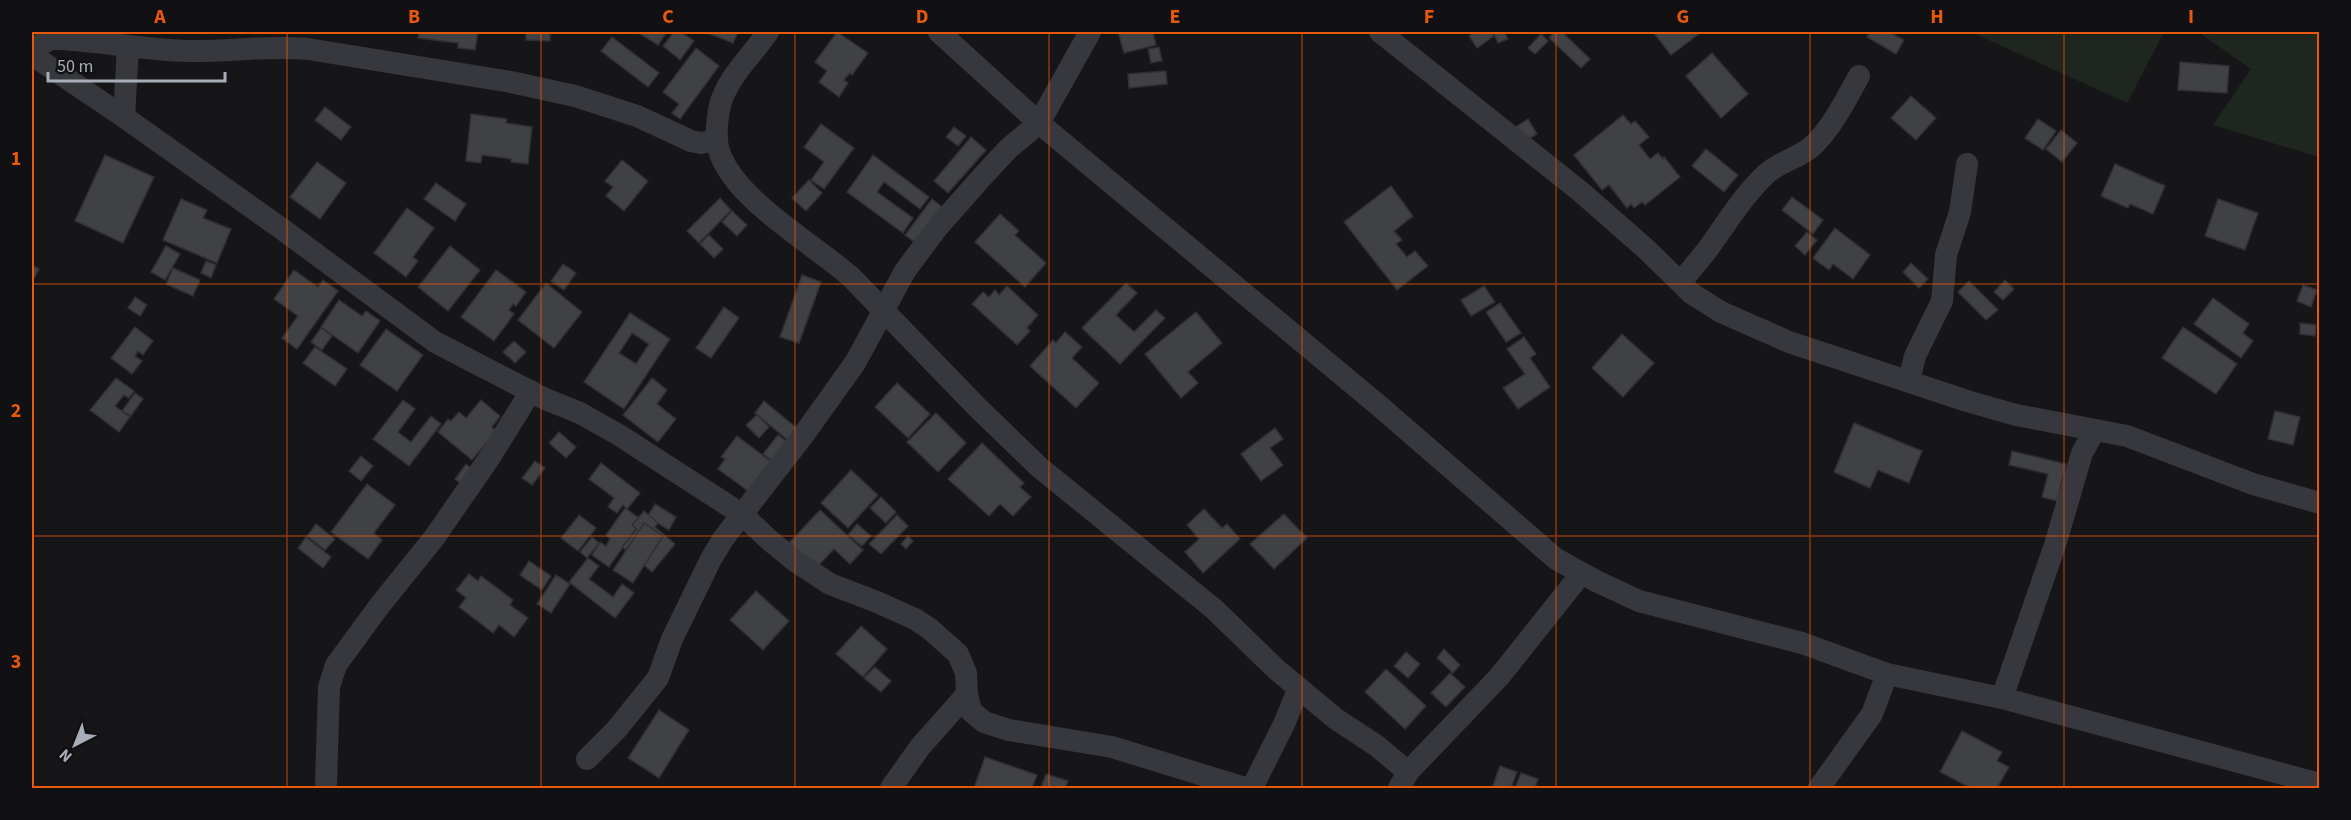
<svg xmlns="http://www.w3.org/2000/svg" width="2351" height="820" viewBox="0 0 2351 820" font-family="'Source Sans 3',sans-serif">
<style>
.green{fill:#1e261f}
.building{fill:#404145;stroke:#303034;stroke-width:1.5;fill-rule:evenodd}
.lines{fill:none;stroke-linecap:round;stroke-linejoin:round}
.minor{stroke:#37383d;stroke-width:22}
.grid{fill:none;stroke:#e8590c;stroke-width:1.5;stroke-opacity:0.55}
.neatline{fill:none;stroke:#e8590c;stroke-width:2}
.grid-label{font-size:20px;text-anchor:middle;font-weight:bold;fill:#e8590c}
</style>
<rect width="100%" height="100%" fill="#161618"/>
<!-- green -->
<g class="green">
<path d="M 1971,32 L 2164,32 L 2127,103 Z"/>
<path d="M 2198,32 L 2319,32 L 2319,157 L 2213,125 L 2251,69 Z"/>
</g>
<!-- building -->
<g class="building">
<path d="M 419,32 L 478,32 L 475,50 L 458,48 L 458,43 L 418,38 Z"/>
<path d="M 526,32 L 550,32 L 550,41 L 526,40 Z"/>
<path d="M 637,32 L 667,32 L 658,45 Z"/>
<path d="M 674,32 L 681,32 L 694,41 L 680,60 L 663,46 Z"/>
<path d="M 705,32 L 738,32 L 733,43 Z"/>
<path d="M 837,32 L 868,53 L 852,75 L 850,73 L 844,80 L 848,83 L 839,97 L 819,82 L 827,71 L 815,62 Z"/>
<path d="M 1118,32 L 1153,32 L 1156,45 L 1124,53 Z"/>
<path d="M 1475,32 L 1490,32 L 1494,36 L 1477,48 L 1469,36 Z"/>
<path d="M 1493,32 L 1504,32 L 1508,39 L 1498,43 Z"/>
<path d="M 1554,32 L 1562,32 L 1590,59 L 1581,68 L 1549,38 Z"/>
<path d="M 1653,32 L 1700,32 L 1700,33 L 1671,55 Z"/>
<path d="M 1870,32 L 1889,32 L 1904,40 L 1896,54 L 1867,37 Z"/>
<path d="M 1541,34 L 1548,41 L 1535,54 L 1528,48 Z"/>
<path d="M 612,37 L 659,73 L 648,87 L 601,51 Z"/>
<path d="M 1159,47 L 1162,61 L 1151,63 L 1148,49 Z"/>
<path d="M 696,48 L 719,66 L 680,119 L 672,113 L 679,104 L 663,92 Z"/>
<path d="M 1712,53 L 1748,94 L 1721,118 L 1686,76 Z"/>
<path d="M 2180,62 L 2229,66 L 2227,93 L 2178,90 Z"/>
<path d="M 1166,71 L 1167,84 L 1129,88 L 1128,74 Z"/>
<path d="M 1911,96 L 1936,118 L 1916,140 L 1891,118 Z"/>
<path d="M 325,107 L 351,127 L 341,140 L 315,120 Z"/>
<path d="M 471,114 L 507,119 L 506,123 L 532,127 L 528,164 L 511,162 L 511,159 L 482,155 L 481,163 L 466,161 Z"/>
<path d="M 1623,115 L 1631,124 L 1635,121 L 1649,137 L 1639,145 L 1650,159 L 1658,153 L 1663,159 L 1664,157 L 1680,177 L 1645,205 L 1642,202 L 1634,208 L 1631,204 L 1627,208 L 1609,185 L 1602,190 L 1574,155 Z"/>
<path d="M 1528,119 L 1537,134 L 1523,142 L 1514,128 Z"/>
<path d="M 2038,119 L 2056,131 L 2043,150 L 2025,138 Z"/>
<path d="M 821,124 L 854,148 L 824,189 L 811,180 L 824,162 L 804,147 Z"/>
<path d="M 954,127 L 966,136 L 958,146 L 946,137 Z"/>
<path d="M 2061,130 L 2077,143 L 2062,162 L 2046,149 Z"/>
<path d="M 971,137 L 986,150 L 948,193 L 934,181 Z"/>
<path d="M 1706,149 L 1738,175 L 1724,192 L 1692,166 Z"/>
<path d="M 105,155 L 154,177 L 123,243 L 75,221 Z"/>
<path d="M 873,155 L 929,197 L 920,209 L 884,182 L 877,192 L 913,218 L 903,233 L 847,192 Z"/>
<path d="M 622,160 L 648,181 L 624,211 L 606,196 L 613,187 L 605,181 Z"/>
<path d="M 317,162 L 346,183 L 320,219 L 290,197 Z"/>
<path d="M 2115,164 L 2165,186 L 2153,214 L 2130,204 L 2128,208 L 2101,196 Z"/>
<path d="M 809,180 L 822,193 L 806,211 L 792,198 Z"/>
<path d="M 436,183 L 466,204 L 455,221 L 424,199 Z"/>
<path d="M 1391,186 L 1413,216 L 1394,231 L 1402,240 L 1396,244 L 1407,257 L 1415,251 L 1428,266 L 1397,290 L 1344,222 Z"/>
<path d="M 1792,197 L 1823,220 L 1813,234 L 1782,210 Z"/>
<path d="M 720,198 L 731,210 L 699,243 L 687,231 Z"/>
<path d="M 181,199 L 207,210 L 203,218 L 231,229 L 217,263 L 163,240 Z"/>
<path d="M 932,199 L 945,209 L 918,245 L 905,235 Z"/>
<path d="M 2218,199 L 2258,213 L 2245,250 L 2205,236 Z"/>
<path d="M 407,208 L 434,228 L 413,257 L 418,261 L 406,277 L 374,253 Z"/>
<path d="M 732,211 L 747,225 L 737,236 L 722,222 Z"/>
<path d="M 1000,214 L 1019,231 L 1015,235 L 1046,263 L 1025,287 L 975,242 Z"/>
<path d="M 1835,228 L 1870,255 L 1853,279 L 1833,264 L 1829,270 L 1813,258 Z"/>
<path d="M 1807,232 L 1817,240 L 1805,255 L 1795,246 Z"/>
<path d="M 709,235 L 723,249 L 714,258 L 700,244 Z"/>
<path d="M 166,246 L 180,254 L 165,280 L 151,272 Z"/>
<path d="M 450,246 L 480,270 L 448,311 L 418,287 Z"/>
<path d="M 206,261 L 216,265 L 211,278 L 201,273 Z"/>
<path d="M 1911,263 L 1928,279 L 1919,288 L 1903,272 Z"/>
<path d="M 563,264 L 576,273 L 564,290 L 551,281 Z"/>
<path d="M 32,265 L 39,269 L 32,282 Z"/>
<path d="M 173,268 L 200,280 L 193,296 L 166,284 Z"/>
<path d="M 294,270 L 318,287 L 323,280 L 338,291 L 297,349 L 282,338 L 298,316 L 274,299 Z"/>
<path d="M 496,270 L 526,292 L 516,306 L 513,304 L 509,310 L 514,314 L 494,341 L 461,317 Z"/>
<path d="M 802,275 L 821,282 L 799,343 L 780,337 Z"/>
<path d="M 2005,280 L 2014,289 L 2003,300 L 1994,292 Z"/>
<path d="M 1969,281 L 1998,310 L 1986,320 L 1958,292 Z"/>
<path d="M 546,283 L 582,312 L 554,348 L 518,320 Z"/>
<path d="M 1126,283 L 1137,293 L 1116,315 L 1134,332 L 1156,310 L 1165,318 L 1120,364 L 1082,328 Z"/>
<path d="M 2303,285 L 2317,290 L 2311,307 L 2297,301 Z"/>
<path d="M 1007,286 L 1038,315 L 1027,328 L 1030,331 L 1017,345 L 972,304 L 983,292 L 989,297 L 995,290 L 999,295 Z"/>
<path d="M 1484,286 L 1495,302 L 1471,316 L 1461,300 Z"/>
<path d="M 135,297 L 147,305 L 140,316 L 128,308 Z"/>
<path d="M 2213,298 L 2249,324 L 2243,333 L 2253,341 L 2241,358 L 2194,324 Z"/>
<path d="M 339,300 L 362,316 L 366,311 L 380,321 L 358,353 L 321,327 Z"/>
<path d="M 1500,303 L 1521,333 L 1506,342 L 1486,312 Z"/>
<path d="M 724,307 L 739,318 L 711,358 L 696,348 Z"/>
<path d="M 1196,312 L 1222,343 L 1188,372 L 1198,383 L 1181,398 L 1145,354 Z"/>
<path d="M 630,313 L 670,339 L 624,409 L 584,382 ZM 632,333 L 649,344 L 636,364 L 619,353 Z"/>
<path d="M 2300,323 L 2316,325 L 2315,336 L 2300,334 Z"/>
<path d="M 135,327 L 153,341 L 143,355 L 138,351 L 135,356 L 142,361 L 132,374 L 111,358 Z"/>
<path d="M 2183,327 L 2237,364 L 2216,394 L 2162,358 Z"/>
<path d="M 321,328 L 332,336 L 322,350 L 311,342 Z"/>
<path d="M 386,329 L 423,355 L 397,391 L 360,365 Z"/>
<path d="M 1065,332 L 1082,347 L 1072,358 L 1099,383 L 1076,408 L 1030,366 L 1053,340 L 1056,343 Z"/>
<path d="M 1622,334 L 1654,363 L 1623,397 L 1592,368 Z"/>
<path d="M 1524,337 L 1536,354 L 1530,358 L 1550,387 L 1518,409 L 1503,388 L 1525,374 L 1507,349 Z"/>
<path d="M 514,341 L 526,352 L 515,363 L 503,352 Z"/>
<path d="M 315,347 L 347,369 L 335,386 L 303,363 Z"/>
<path d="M 116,378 L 134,391 L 129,398 L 124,395 L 115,406 L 130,417 L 119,432 L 90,410 Z"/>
<path d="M 652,378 L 667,390 L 657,404 L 676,419 L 658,442 L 623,415 Z"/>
<path d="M 897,383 L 930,414 L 908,438 L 875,407 Z"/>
<path d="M 135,393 L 143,399 L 131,416 L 122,411 Z"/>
<path d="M 403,400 L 415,409 L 398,432 L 411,442 L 431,416 L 441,424 L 409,466 L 373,439 Z"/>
<path d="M 481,400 L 500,416 L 492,427 L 496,431 L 472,460 L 438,432 L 448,419 L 451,421 L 459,412 L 466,418 Z"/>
<path d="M 764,401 L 799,430 L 790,442 L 755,413 Z"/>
<path d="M 2275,411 L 2300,417 L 2293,445 L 2268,439 Z"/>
<path d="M 936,413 L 966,443 L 938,472 L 907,442 Z"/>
<path d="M 757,415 L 769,427 L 759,438 L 746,425 Z"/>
<path d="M 1854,423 L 1922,451 L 1909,483 L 1878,470 L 1870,488 L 1834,472 Z"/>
<path d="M 1275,428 L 1283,439 L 1270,448 L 1283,465 L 1261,481 L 1241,454 Z"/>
<path d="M 559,432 L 576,447 L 566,458 L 549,443 Z"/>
<path d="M 778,435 L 790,444 L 775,463 L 763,454 Z"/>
<path d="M 737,436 L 777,466 L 755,496 L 718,469 L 725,459 L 721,457 Z"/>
<path d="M 982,443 L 1024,483 L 1020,487 L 1031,497 L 1013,516 L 1000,504 L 989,516 L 948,479 Z"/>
<path d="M 2012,451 L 2066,464 L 2057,501 L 2042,497 L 2048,474 L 2009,465 Z"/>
<path d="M 361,456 L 373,466 L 361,481 L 349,471 Z"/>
<path d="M 535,461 L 545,468 L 532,485 L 522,478 Z"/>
<path d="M 601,463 L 640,493 L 627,509 L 623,505 L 617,513 L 608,507 L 614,498 L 589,479 Z"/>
<path d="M 466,464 L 478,473 L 467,488 L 455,479 Z"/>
<path d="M 851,470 L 878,495 L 848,528 L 821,503 Z"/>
<path d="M 367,484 L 395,505 L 374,533 L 382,540 L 368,559 L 331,532 Z"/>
<path d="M 881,497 L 896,512 L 886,523 L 870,508 Z"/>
<path d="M 655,504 L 676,517 L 669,530 L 647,517 Z"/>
<path d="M 625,508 L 642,520 L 609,567 L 592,555 L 600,542 L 606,546 L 610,539 L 606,535 Z"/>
<path d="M 1204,509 L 1222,528 L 1227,524 L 1240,539 L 1203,573 L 1185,552 L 1199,539 L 1187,525 Z"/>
<path d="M 820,510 L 863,550 L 850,564 L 834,549 L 816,568 L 789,543 Z"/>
<path d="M 644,511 L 658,523 L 655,527 L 675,544 L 652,572 L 622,547 L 637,529 L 632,525 Z"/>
<path d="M 1284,514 L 1307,538 L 1274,569 L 1250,544 Z"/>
<path d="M 579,515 L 596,528 L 578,551 L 561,538 Z"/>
<path d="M 897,515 L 908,526 L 881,554 L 869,544 Z"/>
<path d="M 644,523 L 663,536 L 633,583 L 613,570 Z"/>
<path d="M 316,524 L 335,539 L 325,550 L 307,536 Z"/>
<path d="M 857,524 L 871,536 L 862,546 L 848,535 Z"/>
<path d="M 908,536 L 913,541 L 906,549 L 901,544 Z"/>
<path d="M 306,537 L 331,557 L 323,568 L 298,548 Z"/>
<path d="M 592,537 L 599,543 L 587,558 L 580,552 Z"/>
<path d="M 588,558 L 599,566 L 589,579 L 613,597 L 622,584 L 634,593 L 615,618 L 569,582 Z"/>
<path d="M 529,561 L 551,576 L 542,590 L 520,575 Z"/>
<path d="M 469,574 L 478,581 L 481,576 L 513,600 L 510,605 L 528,618 L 514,637 L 499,625 L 493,633 L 459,607 L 466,598 L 456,590 Z"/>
<path d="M 556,575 L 570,584 L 551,613 L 537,604 Z"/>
<path d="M 756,591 L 789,621 L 763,650 L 730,620 Z"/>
<path d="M 861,626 L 887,649 L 863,677 L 836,654 Z"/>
<path d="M 1444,649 L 1460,665 L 1453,673 L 1437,658 Z"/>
<path d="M 1406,652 L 1420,664 L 1408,678 L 1394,666 Z"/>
<path d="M 875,667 L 891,681 L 881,692 L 864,678 Z"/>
<path d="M 1386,669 L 1426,706 L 1405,729 L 1365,692 Z"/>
<path d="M 1450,673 L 1465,687 L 1446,707 L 1431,693 Z"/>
<path d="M 659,710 L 689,730 L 659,778 L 628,758 Z"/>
<path d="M 1962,731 L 2002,752 L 1997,761 L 2009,767 L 1997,788 L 1971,788 L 1940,772 Z"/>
<path d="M 985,757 L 1037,775 L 1032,788 L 974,788 Z"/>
<path d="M 1500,766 L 1517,772 L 1511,788 L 1492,788 Z"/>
<path d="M 1521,773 L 1538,779 L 1535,788 L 1515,788 Z"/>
<path d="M 1046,774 L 1068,781 L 1065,788 L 1041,788 Z"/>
</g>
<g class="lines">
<!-- minor -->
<g class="minor">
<path d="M 768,32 C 753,54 727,78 720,105 C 718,115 716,131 717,142 C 724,194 813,243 851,277 L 977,407 L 1039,467 L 1214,609 L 1277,670 L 1336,719 L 1377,746 L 1408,772"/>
<path d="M 939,32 L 1039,123 L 1377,404 L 1556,559 L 1596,581 L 1639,601 L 1802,643 L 1887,674 L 2002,698 L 2320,784"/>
<path d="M 1380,32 L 1581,192 L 1646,249 L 1691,293 L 1721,312 L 1789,342 L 1967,401 L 2016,415 L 2127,436 L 2253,484 L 2320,503"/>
<path d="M 32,50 L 50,39 L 59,39 C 101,41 144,50 187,51 C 227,52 268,45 308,49 L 511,82 L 575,96 L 637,116 L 691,141 L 701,143 L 717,140"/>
<path d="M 32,55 L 124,117 L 282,229 L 435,342 L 543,398 L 580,413 L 619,435 L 743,515 L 767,538 L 795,561 L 830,584 L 877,602 L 915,619 L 930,629 L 958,654 L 966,673 L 967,694 L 971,711 L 984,722 L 1009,730 L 1112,747 L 1245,788"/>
<path d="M 124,117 L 128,46"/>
<path d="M 1681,282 C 1692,268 1705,254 1715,239 C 1731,216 1746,193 1766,174 C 1779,162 1796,159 1810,148 C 1829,133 1847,98 1859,76"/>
<path d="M 1909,381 L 1915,356 L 1942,301 L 1946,255 L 1960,212 L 1967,164"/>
<path d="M 2002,698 L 2055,545 L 2082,453 L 2095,430"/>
<path d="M 587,759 L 616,730 L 658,678 L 672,639 L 711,559 L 723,539 L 802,437 L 855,363 L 905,271 L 937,228 L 982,177 L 1009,148 L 1039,123 L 1090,32"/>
<path d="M 326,783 L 329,687 L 336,665 L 380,605 L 434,538 L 490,457 L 531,391"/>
<path d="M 891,788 L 920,747 L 967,694"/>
<path d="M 1252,788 L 1284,724 L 1299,688"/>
<path d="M 1399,788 L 1408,772 L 1499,677 L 1581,574"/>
<path d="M 1819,788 L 1872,714 L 1887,674"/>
</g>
</g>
<!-- grid -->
<path class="grid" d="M 287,32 L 287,788M 541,32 L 541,788M 795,32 L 795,788M 1049,32 L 1049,788M 1302,32 L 1302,788M 1556,32 L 1556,788M 1810,32 L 1810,788M 2064,32 L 2064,788M 32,284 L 2320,284M 32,536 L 2320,536"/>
<!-- border -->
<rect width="2351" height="820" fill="none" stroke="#111113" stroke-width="66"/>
<!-- north arrow -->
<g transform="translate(75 745) rotate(222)" stroke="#111113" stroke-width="4.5" paint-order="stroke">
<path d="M0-4.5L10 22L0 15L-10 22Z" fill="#a8adb8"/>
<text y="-9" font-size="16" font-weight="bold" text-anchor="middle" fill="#a8adb8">N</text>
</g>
<!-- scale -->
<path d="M48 72v9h177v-9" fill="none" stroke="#a8adb8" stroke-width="3"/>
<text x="57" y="72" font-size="18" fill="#a8adb8" stroke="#111113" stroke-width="4.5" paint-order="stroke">50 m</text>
<rect x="33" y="33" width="2285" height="754" class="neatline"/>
<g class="grid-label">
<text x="160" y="23">A</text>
<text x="414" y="23">B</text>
<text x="668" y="23">C</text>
<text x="922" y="23">D</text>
<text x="1175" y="23">E</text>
<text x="1429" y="23">F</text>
<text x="1683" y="23">G</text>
<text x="1937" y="23">H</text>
<text x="2191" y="23">I</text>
<text x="16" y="165">1</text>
<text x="16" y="417">2</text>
<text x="16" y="668">3</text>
</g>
</svg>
